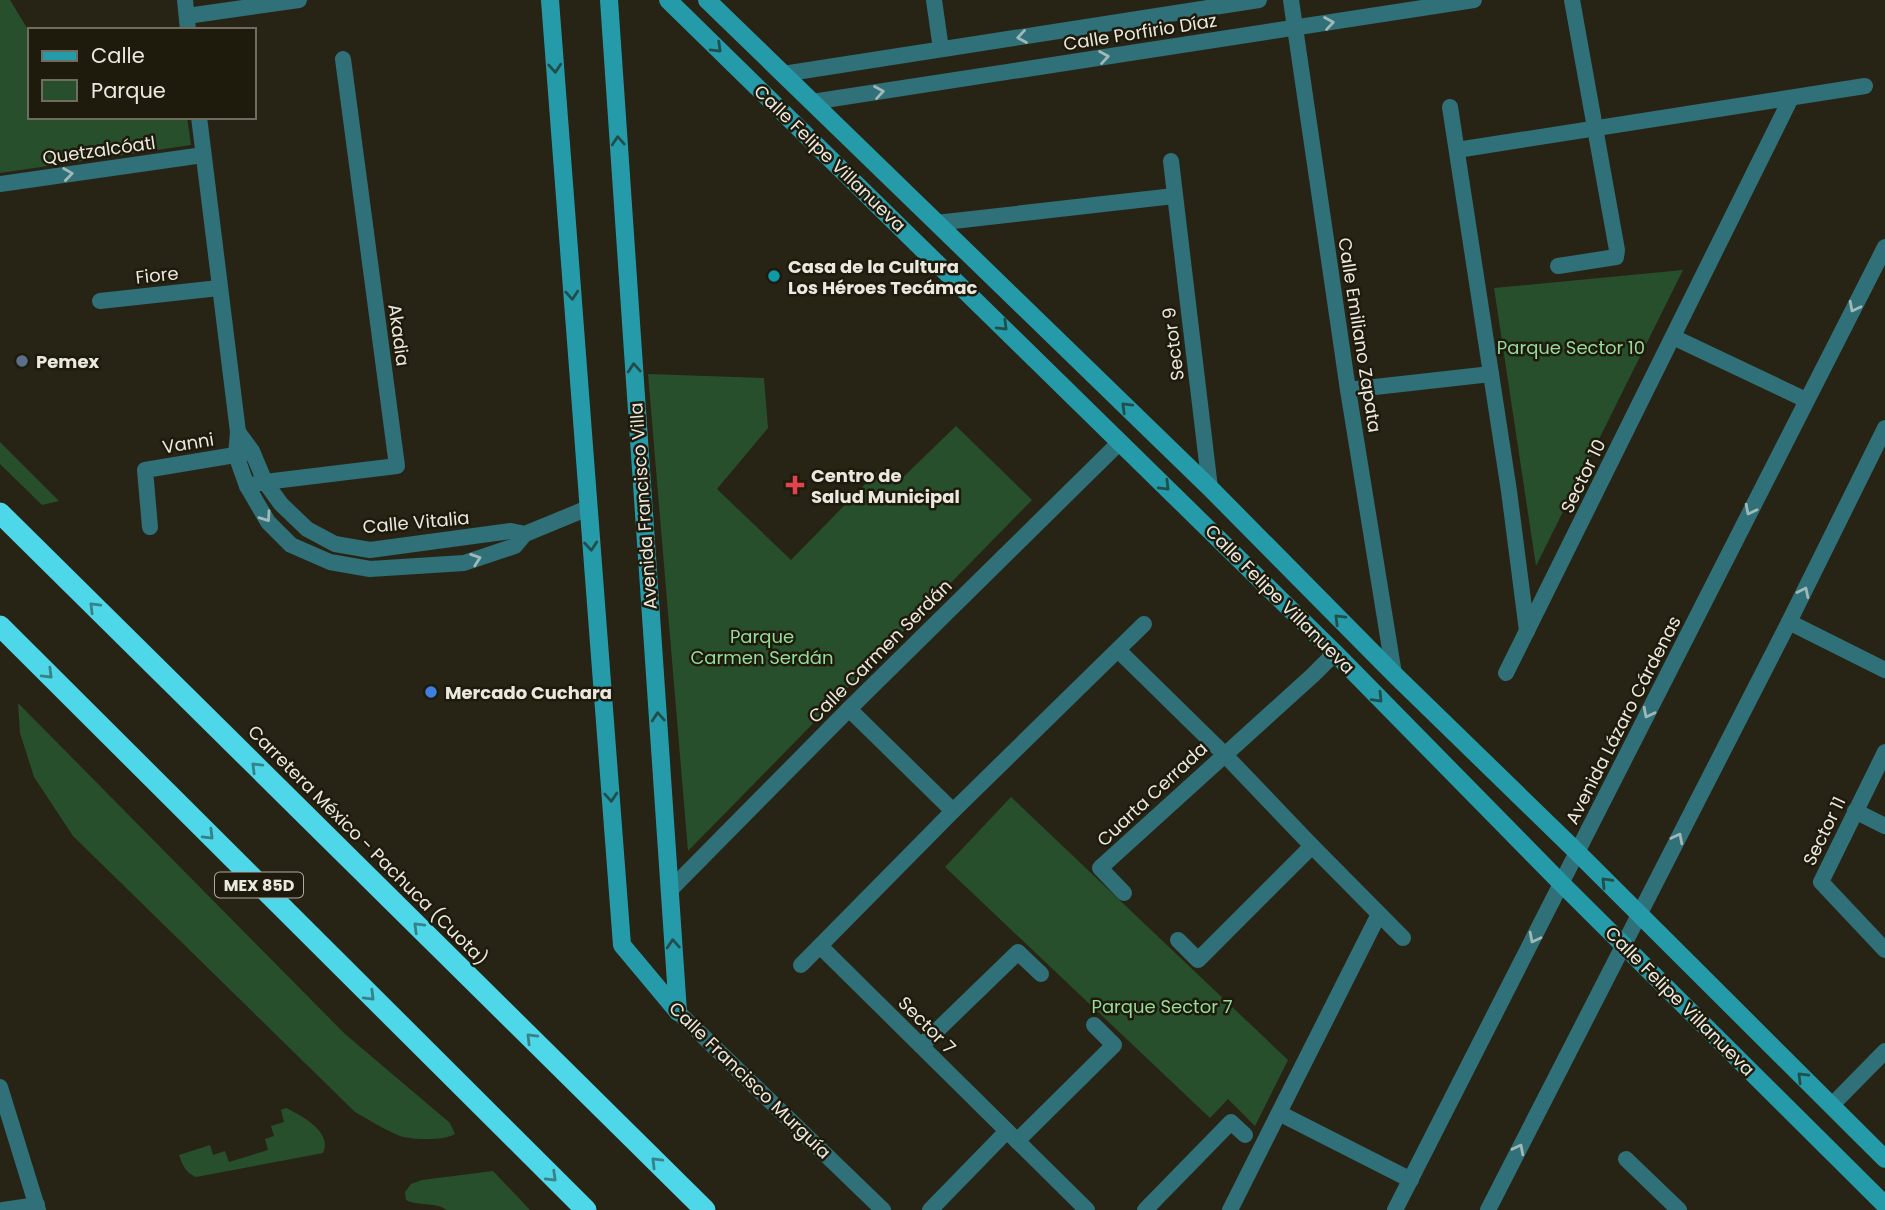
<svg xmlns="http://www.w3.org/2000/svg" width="1885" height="1210" viewBox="0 0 1885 1210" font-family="Poppins,sans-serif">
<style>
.green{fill:#284f2c}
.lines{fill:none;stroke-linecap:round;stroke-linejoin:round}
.street{stroke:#307079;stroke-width:16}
.secondary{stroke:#259baa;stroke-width:18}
.highway{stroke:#4ed6e9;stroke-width:21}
.oneway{stroke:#a0b8b6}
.oneway2{stroke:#214e4b}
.oneway3{stroke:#388186}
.culture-dot{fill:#0f9aa8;stroke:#1e1a0c;stroke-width:2.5}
.service-dot{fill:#5c6f8a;stroke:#1e1a0c;stroke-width:2.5}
.health-dot{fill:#e0444e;stroke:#1e1a0c;stroke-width:2.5}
.shop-dot{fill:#3f7fe0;stroke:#1e1a0c;stroke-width:2.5}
.labels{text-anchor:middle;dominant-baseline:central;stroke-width:5;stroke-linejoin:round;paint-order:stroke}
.shield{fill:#1e1a0c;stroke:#aeaaa0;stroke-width:2}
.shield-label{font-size:16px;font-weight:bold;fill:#ebe8df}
.street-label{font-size:18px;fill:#ebe8df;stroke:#1e1a0c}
.poi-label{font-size:18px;font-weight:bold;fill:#ebe8df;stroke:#1e1a0c;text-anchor:start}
.park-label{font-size:18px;fill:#94dc99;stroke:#1e1a0c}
</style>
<rect width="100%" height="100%" fill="#272415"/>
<!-- green -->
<g class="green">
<path d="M 0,0 L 10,0 L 30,33 L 30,117 L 187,117 L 191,145 L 0,173 Z"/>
<path d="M 1683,270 L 1536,566 L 1494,288 Z"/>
<path d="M 648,374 L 764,378 L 768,428 L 717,489 L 791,560 L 879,470 L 895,485 L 956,426 L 1032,500 L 688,851 Z"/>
<path d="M 0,442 L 59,501 L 42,505 L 0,464 Z"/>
<path d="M 18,703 L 345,1034 L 450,1123 L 455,1134 C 444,1141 412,1140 400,1136 C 385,1130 369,1120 355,1112 L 73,836 L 34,777 L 20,733 Z"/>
<path d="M 1011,797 L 1288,1060 L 1255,1126 L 1228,1099 L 1210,1118 L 945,867 Z"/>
<path d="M 286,1108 C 302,1116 333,1132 323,1153 L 196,1177 C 185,1172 183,1166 179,1155 L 210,1145 L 213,1155 L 225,1151 L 229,1162 L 268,1150 L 265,1139 L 274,1136 L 271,1126 L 284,1122 L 281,1110 Z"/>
<path d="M 493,1171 L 530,1210 L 447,1210 C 433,1201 420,1207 406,1200 L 405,1192 L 411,1184 L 422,1180 Z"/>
</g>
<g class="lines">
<!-- street -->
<g class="street">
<path d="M 185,0 L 188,30"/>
<path d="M 934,0 L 941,49"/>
<path d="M 1291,0 L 1348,390 L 1394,674"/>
<path d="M 187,16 L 299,0"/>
<path d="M 783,74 L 1259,0"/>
<path d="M 812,102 L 1474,0"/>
<path d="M 1450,107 L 1509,491 L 1527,631"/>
<path d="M 199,117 L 238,432 L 236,455 L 247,486 L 268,522 L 291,545 L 330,562 L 370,569 L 464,563 L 515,546 L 525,534 L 588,508"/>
<path d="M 1457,150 L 1865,86"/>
<path d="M 1171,161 L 1210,488"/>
<path d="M 0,184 L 203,155"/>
<path d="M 936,223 L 1174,196"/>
<path d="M 1558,266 L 1616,257 L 1617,250 L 1572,0"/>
<path d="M 100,301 L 219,288"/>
<path d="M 1673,337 L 1806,400"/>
<path d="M 1348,390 L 1491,374"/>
<path d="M 238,432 L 252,451 L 265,482 L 281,504 L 307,529 L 335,544 L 370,550 L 511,531 L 525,534"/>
<path d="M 247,486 L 265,482 L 397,466 L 343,59"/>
<path d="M 150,527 L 145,470 L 247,453"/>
<path d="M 1789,622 L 1885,670"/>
<path d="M 1118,650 L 1224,754 L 1312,846 L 1403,938"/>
<path d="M 1506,673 L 1791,98"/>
<path d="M 849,709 L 953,811"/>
<path d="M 1885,752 L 1821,882 L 1885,950"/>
<path d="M 1855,811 L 1885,826"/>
<path d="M 670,890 L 849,709 L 1120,442"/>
<path d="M 1124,893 L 1100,868 L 1313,675 L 1335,653"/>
<path d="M 1178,940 L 1198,960 L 1312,846"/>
<path d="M 820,946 L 1087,1210"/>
<path d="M 801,965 L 953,811 L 1144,624"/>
<path d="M 678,1012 L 883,1210"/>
<path d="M 921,1046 L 1018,952 L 1041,974"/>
<path d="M 0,1087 L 38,1210"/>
<path d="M 1831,1106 L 1885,1051"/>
<path d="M 1279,1113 L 1411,1180"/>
<path d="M 1017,1141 L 1114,1045 L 1094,1025"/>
<path d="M 1626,1159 L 1679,1210"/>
<path d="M 3,1210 L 37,1205"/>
<path d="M 930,1210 L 1007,1131"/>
<path d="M 1145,1210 L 1231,1122 L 1245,1135"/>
<path d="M 1230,1210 L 1379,914"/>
<path d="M 1395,1210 L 1885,247"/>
<path d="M 1488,1210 L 1789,622 L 1885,428"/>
</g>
<!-- secondary -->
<g class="secondary">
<path d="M 550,0 L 622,945 L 678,1012"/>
<path d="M 609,0 L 678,1012"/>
<path d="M 668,0 L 1335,653 L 1562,884 L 1885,1205"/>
<path d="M 707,0 L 1210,488 L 1394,674 L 1577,852 L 1885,1159"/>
</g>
<!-- highway -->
<g class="highway">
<path d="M 0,513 L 705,1210"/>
<path d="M 0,626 L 586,1210"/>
</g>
</g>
<!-- one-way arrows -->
<defs><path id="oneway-chevron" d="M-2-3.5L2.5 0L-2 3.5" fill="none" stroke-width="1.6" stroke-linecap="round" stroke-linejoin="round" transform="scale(1.75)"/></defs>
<g class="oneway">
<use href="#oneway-chevron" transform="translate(1329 23) rotate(-9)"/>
<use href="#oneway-chevron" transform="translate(1022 37) rotate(171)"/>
<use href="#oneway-chevron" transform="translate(1104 57) rotate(-9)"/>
<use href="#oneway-chevron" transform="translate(879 92) rotate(-9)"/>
<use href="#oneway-chevron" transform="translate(68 174) rotate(-8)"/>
<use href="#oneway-chevron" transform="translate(1854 307) rotate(117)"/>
<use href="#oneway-chevron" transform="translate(1750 510) rotate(117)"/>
<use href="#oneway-chevron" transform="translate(266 517) rotate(55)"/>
<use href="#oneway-chevron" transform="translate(476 559) rotate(-19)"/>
<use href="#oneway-chevron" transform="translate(1804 592) rotate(-64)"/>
<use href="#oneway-chevron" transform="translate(1648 713) rotate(117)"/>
<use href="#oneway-chevron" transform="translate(1678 838) rotate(-63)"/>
<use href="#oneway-chevron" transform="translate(1534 938) rotate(117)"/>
<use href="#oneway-chevron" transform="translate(1519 1149) rotate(-63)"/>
</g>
<g class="oneway2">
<use href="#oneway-chevron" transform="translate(717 48) rotate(44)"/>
<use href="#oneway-chevron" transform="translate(555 68) rotate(86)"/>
<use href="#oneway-chevron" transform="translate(618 141) rotate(-94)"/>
<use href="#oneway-chevron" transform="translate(572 295) rotate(86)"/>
<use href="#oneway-chevron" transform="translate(1003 326) rotate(45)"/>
<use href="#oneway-chevron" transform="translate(634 368) rotate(-94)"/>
<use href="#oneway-chevron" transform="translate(1126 407) rotate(-136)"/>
<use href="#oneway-chevron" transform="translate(1165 486) rotate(45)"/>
<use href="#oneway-chevron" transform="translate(591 546) rotate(85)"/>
<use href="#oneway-chevron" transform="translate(1339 619) rotate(-135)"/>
<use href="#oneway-chevron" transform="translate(1378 698) rotate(46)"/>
<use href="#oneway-chevron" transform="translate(658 717) rotate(-94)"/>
<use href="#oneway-chevron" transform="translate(611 797) rotate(86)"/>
<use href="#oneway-chevron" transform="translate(1606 882) rotate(-134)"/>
<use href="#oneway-chevron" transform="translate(673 944) rotate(-94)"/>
<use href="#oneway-chevron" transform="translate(1802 1077) rotate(-135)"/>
</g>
<g class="oneway3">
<use href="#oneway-chevron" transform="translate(94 607) rotate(-135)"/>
<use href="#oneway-chevron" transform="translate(48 674) rotate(45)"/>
<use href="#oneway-chevron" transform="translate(256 767) rotate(-135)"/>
<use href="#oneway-chevron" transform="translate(209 835) rotate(45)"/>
<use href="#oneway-chevron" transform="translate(418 927) rotate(-136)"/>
<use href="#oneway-chevron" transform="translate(370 996) rotate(45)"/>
<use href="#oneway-chevron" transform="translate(531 1038) rotate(-135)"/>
<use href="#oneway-chevron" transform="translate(656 1162) rotate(-135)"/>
<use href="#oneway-chevron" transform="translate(552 1177) rotate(44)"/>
</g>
<!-- markers -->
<circle class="culture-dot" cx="774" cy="276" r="7"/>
<circle class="service-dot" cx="22" cy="361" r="7"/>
<path class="health-dot" d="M791.5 474.5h7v7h7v7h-7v7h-7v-7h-7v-7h7z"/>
<circle class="shop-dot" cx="431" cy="692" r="7"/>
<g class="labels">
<!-- shield labels -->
<rect class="shield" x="215" y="872.5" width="88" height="25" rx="5"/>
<g class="shield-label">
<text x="259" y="885">MEX 85D</text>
</g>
<!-- street labels -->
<g class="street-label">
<text transform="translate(1140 32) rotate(-9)">Calle Porfirio Díaz</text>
<text transform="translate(99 150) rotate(-8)">Quetzalcóatl</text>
<text transform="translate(830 158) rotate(44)">Calle Felipe Villanueva</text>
<text transform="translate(157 275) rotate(-6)">Fiore</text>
<text transform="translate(399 335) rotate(82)">Akadia</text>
<text transform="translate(1360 335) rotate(81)">Calle Emiliano Zapata</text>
<text transform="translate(1173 344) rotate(-97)">Sector 9</text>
<text transform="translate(188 443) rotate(-9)">Vanni</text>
<text transform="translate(1583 476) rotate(-64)">Sector 10</text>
<text transform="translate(643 506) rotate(-94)">Avenida Francisco Villa</text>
<text transform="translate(416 522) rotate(-5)">Calle Vitalia</text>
<text transform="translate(1280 599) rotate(45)">Calle Felipe Villanueva</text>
<text transform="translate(880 651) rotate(-45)">Calle Carmen Serdán</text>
<text transform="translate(1623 720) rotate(-63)">Avenida Lázaro Cárdenas</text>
<text transform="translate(1152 794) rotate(-43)">Cuarta Cerrada</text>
<text transform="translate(1824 831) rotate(-64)">Sector 11</text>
<text transform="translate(368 845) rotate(45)">Carretera México - Pachuca (Cuota)</text>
<text transform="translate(1680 1001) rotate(45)">Calle Felipe Villanueva</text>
<text transform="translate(927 1025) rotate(45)">Sector 7</text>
<text transform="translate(750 1080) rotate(44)">Calle Francisco Murguía</text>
</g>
<!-- poi labels -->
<g class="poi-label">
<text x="788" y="266">Casa de la Cultura<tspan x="788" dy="21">Los Héroes Tecámac</tspan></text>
<text x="36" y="361">Pemex</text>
<text x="811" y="475">Centro de<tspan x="811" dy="21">Salud Municipal</tspan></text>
<text x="445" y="692">Mercado Cuchara</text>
</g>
<!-- park labels -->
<g class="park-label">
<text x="1571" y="347">Parque Sector 10</text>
<text x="762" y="636">Parque<tspan x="762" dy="21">Carmen Serdán</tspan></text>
<text x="1162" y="1006">Parque Sector 7</text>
</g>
</g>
<!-- legend -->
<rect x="28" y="28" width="228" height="91" fill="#1e1a0c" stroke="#706c60" stroke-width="2"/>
<rect x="42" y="51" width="35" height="10" fill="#259baa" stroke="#706c60" stroke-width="2"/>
<text x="91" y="63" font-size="21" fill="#ebe8df">Calle</text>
<rect x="42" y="80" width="35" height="21" fill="#284f2c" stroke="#706c60" stroke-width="2"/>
<text x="91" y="98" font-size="21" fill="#ebe8df">Parque</text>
</svg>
